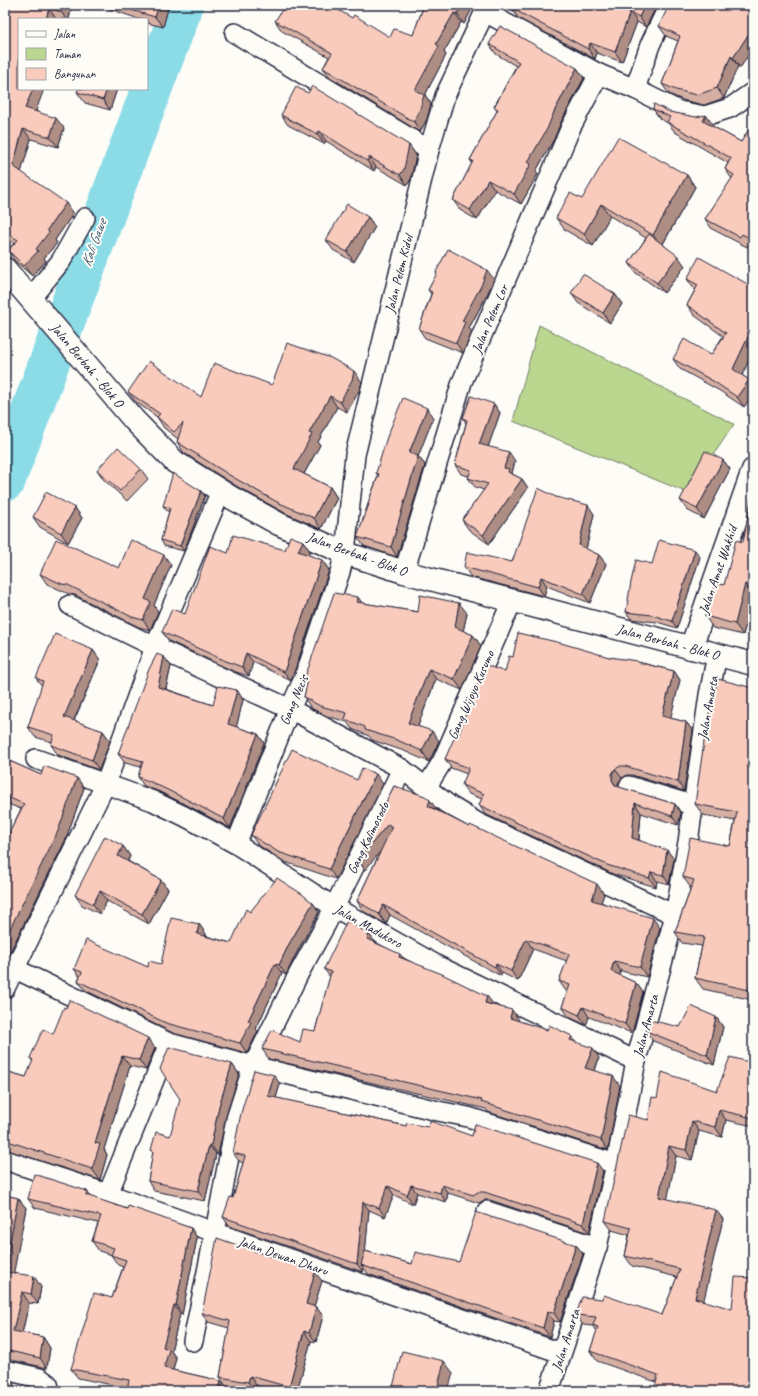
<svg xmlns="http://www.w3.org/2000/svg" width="758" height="1396" viewBox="0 0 758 1396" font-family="Caveat,sans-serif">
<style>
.green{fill:#bbd78f;stroke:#6e7c65}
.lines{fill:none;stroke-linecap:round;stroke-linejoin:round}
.river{stroke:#8cdce7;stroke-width:41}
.minor-casing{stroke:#22223b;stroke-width:22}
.tertiary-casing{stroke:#22223b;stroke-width:25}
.secondary-casing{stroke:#22223b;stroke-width:25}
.minor{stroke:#fdfcf7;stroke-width:19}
.tertiary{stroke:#fdfcf7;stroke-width:22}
.secondary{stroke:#fdfcf7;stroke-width:22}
.wall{fill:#d6afa3;stroke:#22223b}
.shaded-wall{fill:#ae8e84;stroke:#22223b}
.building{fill:#f9cbbd;stroke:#22223b}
.labels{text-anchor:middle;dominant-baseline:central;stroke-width:4;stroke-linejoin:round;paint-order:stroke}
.street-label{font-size:14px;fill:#22223b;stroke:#fdfcf7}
.water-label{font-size:15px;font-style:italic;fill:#425a6f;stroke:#fdfcf7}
</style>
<rect width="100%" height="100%" fill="#fdfcf7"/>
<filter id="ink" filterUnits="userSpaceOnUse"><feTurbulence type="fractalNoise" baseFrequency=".025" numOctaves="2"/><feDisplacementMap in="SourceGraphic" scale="8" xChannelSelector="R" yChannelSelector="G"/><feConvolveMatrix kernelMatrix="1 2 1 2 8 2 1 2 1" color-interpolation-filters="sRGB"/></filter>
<g filter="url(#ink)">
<!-- green -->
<path class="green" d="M 539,325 L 734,424 L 688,493 L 513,421 Z"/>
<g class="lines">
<!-- river -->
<path class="river" d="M 5,481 L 183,5"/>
<defs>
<g id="minor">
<path d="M 485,12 L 599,74 L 635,89 L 679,111 L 705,116 L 730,108 L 753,92"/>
<path d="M 235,33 L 429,150"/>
<path d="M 635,89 L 650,45 L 669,5"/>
<path d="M 31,298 L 61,261 L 85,218"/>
<path d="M 404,572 L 462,382 L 571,127 L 599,74"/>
<path d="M 70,605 L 155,647 L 290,709 L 402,769 L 450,806 L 478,823 L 675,915"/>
<path d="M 36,759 L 153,801 L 184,816 L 236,844 L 334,907 L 440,967 L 636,1061"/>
<path d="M 629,786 L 692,805"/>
<path d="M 426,788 L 442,762 L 512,601"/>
<path d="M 236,844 L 290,709 L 305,676 L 340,572 L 345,553 L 355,455 L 429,150 L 445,96 L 488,5"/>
<path d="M 5,964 L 169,1043 L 253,1066 L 438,1111 L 468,1117 L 616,1164"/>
<path d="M 5,988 L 106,783 L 155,647 L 221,491"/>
<path d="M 5,1160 L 108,1194 L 253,1246 L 561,1353"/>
<path d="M 108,1194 L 169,1043"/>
<path d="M 487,1211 L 597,1247"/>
<path d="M 193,1341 L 215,1232 L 236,1119 L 253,1066 L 299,973 L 326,924 L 402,769"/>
<path d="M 5,1370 L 40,1378 L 48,1384 L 50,1391"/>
<path d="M 549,1391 L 597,1247 L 616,1164 L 636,1061 L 675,915 L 688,842 L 709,695 L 717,655"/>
</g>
<path id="tertiary" d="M 691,648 L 753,470"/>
<path id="secondary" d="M 5,269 L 134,420 L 175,462 L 232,498 L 279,524 L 345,553 L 404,572 L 753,664"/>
</defs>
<!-- minor casing -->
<use href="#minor" class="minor-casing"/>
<!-- tertiary casing -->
<use href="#tertiary" class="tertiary-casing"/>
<!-- secondary casing -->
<use href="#secondary" class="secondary-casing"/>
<!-- minor -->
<use href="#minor" class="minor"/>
<!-- tertiary -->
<use href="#tertiary" class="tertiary"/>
<!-- secondary -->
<use href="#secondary" class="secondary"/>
</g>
<!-- wall -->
<g class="wall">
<path d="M 5,5 L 72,5 L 69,19 L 19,19 L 36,111 L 64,128 L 58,147 L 31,139 L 21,172 L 73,214 L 55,240 L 57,243 L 44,258 L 46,261 L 32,276 L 15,261 L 8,250 L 14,243 L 5,237 Z"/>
<path d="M 98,5 L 169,5 L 163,27 L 147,23 L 147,19 L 137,19 L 136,18 Z"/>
<path d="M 424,5 L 474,5 L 464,24 L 461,22 L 444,52 L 446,55 L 425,95 L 431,104 L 427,119 L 420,132 L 330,77 L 323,68 L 329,57 L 282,31 L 275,21 L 352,18 L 390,37 L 413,35 Z"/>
<path d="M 504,5 L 657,5 L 646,27 L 637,22 L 622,62 L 597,53 L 595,59 L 518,18 L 513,10 L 506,7 Z"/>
<path d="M 753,5 L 753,48 L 740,68 L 738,66 L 724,98 L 704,105 L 683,100 L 669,94 L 662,84 L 678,41 L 666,36 L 659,26 Z"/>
<path d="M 489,44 L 577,68 L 584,78 L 561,122 L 554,139 L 536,171 L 538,174 L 521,204 L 495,190 L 477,220 L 460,210 L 453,200 L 472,163 L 470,160 L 497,111 L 494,107 L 516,66 L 496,54 Z"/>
<path d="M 117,89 L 110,110 L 85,103 L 77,92 Z"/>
<path d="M 653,109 L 670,112 L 713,125 L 712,126 L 741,142 L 753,123 L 753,246 L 749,244 L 747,247 L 712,229 L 705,219 L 732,179 L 725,169 L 728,163 L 675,132 L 668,123 L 660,119 Z"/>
<path d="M 281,115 L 409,145 L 416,155 L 411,179 L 407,185 L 376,167 L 374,171 L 326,141 L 324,144 L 288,125 Z"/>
<path d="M 687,175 L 695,187 L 663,244 L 685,266 L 664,293 L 636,273 L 629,263 L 646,238 L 610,216 L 593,246 L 565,230 L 556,218 Z"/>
<path d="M 368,217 L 375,227 L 354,262 L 333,250 L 326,240 Z"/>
<path d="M 436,272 L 494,279 L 487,295 L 469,328 L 472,332 L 463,353 L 425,338 L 419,329 L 431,294 L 428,290 L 437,274 Z"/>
<path d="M 687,279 L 751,286 L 753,284 L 753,351 L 742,375 L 749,380 L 753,386 L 753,394 L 744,407 L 720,391 L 680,369 L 673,359 L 711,355 L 723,336 L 694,315 L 687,305 L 695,290 L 694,289 Z"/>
<path d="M 571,293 L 615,294 L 622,304 L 610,323 L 578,303 Z"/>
<path d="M 362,382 L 359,391 L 347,412 L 337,407 L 318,442 L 320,445 L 304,474 L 330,487 L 337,498 L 321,529 L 285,513 L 238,487 L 184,453 L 177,442 L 178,439 L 164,428 L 157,417 L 136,402 L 128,392 L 201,397 L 272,385 Z"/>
<path d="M 494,404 L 500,413 L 488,447 L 515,461 L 512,473 L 512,474 L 522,479 L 528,488 L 489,544 L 469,530 L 462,520 L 484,490 L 475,487 L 468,478 L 469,476 L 461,474 L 455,465 L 466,423 L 463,418 Z"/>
<path d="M 433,418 L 418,456 L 425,465 L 397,557 L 364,546 L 357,537 L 368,504 L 368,503 L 378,476 L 376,473 Z"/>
<path d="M 723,460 L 730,469 L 704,519 L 687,510 L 680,500 Z"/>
<path d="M 141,469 L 148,479 L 127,501 L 104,480 L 97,470 Z"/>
<path d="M 753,490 L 753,597 L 743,635 L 713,628 L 705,616 L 724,585 L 743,542 Z"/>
<path d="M 201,491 L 205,496 L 184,551 L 164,546 L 161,540 L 169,511 L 167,511 L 163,506 Z"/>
<path d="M 556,497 L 594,514 L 586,549 L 599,555 L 606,564 L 590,603 L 547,586 L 544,596 L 471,577 L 464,567 L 512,562 Z"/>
<path d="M 75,508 L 82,518 L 68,543 L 40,527 L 33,517 Z"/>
<path d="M 303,541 L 310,551 L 308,555 L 322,560 L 329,570 L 291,681 L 253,662 L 249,676 L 233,671 L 169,641 L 162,632 L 185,614 L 228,553 L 285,550 Z"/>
<path d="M 700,557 L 677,628 L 657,622 L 631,619 L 626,612 L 652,564 Z"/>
<path d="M 171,565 L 154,605 L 158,612 L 150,630 L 139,627 L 75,595 L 69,594 L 47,584 L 40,574 Z"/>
<path d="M 362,603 L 418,612 L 467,613 L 463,631 L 473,635 L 481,646 L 462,690 L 436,679 L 418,726 L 439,741 L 429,762 L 404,751 L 372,740 L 369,736 L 352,729 L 347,722 L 327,716 L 311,708 L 304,697 L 307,686 L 303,681 Z"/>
<path d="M 753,623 L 753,649 L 748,642 Z"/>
<path d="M 93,650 L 100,660 L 74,721 L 103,731 L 110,741 L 99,770 L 58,755 L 51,745 L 52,742 L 35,737 L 28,727 L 42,686 L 36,678 Z"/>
<path d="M 164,657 L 171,666 L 166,689 L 213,705 L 237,690 L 243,700 L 236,727 L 258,734 L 264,743 L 230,828 L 189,806 L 158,791 L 144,786 L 138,777 L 141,767 L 125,763 L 118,754 Z"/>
<path d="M 513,657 L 609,657 L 638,662 L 674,671 L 680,680 L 670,718 L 686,722 L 693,731 L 684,791 L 632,775 L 627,775 L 622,778 L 618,783 L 618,787 L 675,804 L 681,813 L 678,825 L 641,813 L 639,840 L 674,859 L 669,884 L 657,881 L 656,887 L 613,874 L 485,814 L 479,805 L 482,799 L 469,794 L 462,785 L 467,774 L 451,768 L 445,759 L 458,737 L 505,672 Z"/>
<path d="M 753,688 L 753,1000 L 703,989 L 695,978 L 702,946 L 682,943 L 675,932 L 691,888 L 683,877 L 730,846 L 735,821 L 703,815 L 695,804 Z"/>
<path d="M 5,759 L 41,775 L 77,778 L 84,788 L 65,841 L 9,954 L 5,953 L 5,841 L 21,809 L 5,803 Z"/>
<path d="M 357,780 L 383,784 L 336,879 L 285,862 L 258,845 L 251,835 Z"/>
<path d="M 394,786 L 469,827 L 604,894 L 601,902 L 660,928 L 647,977 L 621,971 L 619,975 L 636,983 L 643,992 L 632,1033 L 589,1017 L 586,1025 L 569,1017 L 562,1007 L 568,991 L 566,991 L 559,981 L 567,961 L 533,949 L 518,981 L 502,973 L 501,976 L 390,915 L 386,924 L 363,911 L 357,901 L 381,850 L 365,870 L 358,860 Z"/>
<path d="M 123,846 L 130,856 L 128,861 L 161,880 L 168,889 L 149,924 L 107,901 L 100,914 L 82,905 L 75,895 Z"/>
<path d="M 313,903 L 319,912 L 296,954 L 286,975 L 282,973 L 256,1029 L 258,1031 L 247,1053 L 173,1033 L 85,990 L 78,981 L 80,977 L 74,969 L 148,967 L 161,964 L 199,924 L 206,934 L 206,936 L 231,943 L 250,912 Z"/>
<path d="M 369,934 L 375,942 L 404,959 L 494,1005 L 519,1020 L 518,1021 L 547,1030 L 572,1036 L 576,1042 L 599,1058 L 595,1071 L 620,1086 L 608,1150 L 488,1112 L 486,1109 L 269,1059 L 262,1049 L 300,1042 L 315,1031 L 330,977 L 324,969 Z"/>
<path d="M 716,1017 L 723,1027 L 714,1065 L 653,1041 L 646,1031 L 680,1027 Z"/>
<path d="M 53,1034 L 155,1048 L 146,1070 L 130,1066 L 104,1149 L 107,1155 L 100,1180 L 8,1150 L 5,1150 L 5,1071 L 26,1077 L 33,1062 L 30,1058 Z"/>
<path d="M 753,1063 L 753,1126 L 726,1120 L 722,1137 L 699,1131 L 692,1160 L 676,1156 L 667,1199 L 723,1219 L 703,1301 L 753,1391 L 656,1382 L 597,1361 L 590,1351 L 597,1331 L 593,1326 L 583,1325 L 576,1315 L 662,1315 L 677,1277 L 632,1266 L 625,1256 L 629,1235 L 612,1230 L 605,1221 L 657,1098 L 717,1091 Z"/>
<path d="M 232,1064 L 239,1074 L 226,1116 L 218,1155 L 216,1154 L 205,1201 L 154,1191 L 148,1181 L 153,1153 L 151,1150 L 170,1136 Z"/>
<path d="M 280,1084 L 276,1098 L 406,1126 L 472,1136 L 603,1171 L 589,1233 L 490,1200 L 484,1200 L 479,1203 L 448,1193 L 446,1202 L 417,1193 L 413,1204 L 394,1195 L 385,1217 L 369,1210 L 365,1251 L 412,1264 L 459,1262 L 576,1245 L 583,1254 L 560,1322 L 554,1321 L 550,1337 L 368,1274 L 364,1268 L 363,1272 L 229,1226 L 223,1217 L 233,1198 L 243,1163 L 239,1161 L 233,1153 Z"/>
<path d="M 87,1191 L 90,1197 L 127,1209 L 191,1228 L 197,1238 L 182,1315 L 180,1314 L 171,1351 L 176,1358 L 173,1370 L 221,1381 L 228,1390 L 127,1388 L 78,1378 L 71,1369 L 112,1298 L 123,1267 L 118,1265 L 111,1255 L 112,1255 L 99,1251 L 92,1241 L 98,1223 L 35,1208 L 28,1199 Z"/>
<path d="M 5,1195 L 18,1198 L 26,1208 L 13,1273 L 41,1287 L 38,1304 L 29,1303 L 22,1333 L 43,1337 L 50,1348 L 47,1368 L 7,1359 L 5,1359 Z"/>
<path d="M 322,1281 L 314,1306 L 316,1307 L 323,1316 L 316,1342 L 311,1341 L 297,1391 L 278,1391 L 256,1385 L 255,1391 L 254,1391 L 226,1386 L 220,1377 L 229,1328 L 208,1322 L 202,1313 Z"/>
</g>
<!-- shaded-wall -->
<g class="shaded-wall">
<path d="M 63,5 L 72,5 L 69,19 L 66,19 L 61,12 Z"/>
<path d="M 159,5 L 169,5 L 163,27 L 155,17 Z"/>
<path d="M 462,5 L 474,5 L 464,24 L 457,14 Z"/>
<path d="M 645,5 L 657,5 L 646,27 L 639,17 Z"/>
<path d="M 49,8 L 56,19 L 46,19 Z"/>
<path d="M 630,12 L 637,22 L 622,62 L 615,52 Z"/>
<path d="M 454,13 L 461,22 L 444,52 L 446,55 L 425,95 L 431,104 L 427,119 L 420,132 L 414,122 L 415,90 L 436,44 Z"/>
<path d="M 748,35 L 753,42 L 753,48 L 740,68 L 733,58 Z"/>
<path d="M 590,43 L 597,53 L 595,59 L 588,49 Z"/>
<path d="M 731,56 L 738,66 L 724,98 L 717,88 Z"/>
<path d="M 577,68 L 584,78 L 561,122 L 554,139 L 536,171 L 538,174 L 521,204 L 514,194 L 528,162 Z"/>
<path d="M 33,89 L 44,89 L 33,119 L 25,108 Z"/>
<path d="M 107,89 L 117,89 L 110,110 L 103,100 Z"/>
<path d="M 706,115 L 713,125 L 710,131 L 703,121 Z"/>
<path d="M 56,118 L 64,128 L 58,147 L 50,137 Z"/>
<path d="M 23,129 L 31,139 L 20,176 L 13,166 Z"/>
<path d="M 319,131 L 326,141 L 324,144 L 317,134 Z"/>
<path d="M 409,145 L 416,155 L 411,179 L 407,185 L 400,175 Z"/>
<path d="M 369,157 L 376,167 L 374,171 L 367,161 Z"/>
<path d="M 687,175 L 695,187 L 661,247 L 653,235 Z"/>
<path d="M 488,180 L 495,190 L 477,220 L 470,210 Z"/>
<path d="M 66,203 L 73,214 L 55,240 L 57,243 L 44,258 L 46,261 L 32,276 L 24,266 L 47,230 Z"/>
<path d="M 601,204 L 610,216 L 593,246 L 584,234 Z"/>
<path d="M 368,217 L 375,227 L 354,262 L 347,252 Z"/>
<path d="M 678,256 L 685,266 L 664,293 L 657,283 Z"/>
<path d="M 487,270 L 494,279 L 487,295 L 469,328 L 472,332 L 463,353 L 456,343 L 462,321 Z"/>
<path d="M 615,294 L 622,304 L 610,323 L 603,313 Z"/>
<path d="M 749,335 L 753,340 L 753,351 L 740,380 L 733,369 Z"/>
<path d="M 354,371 L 362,382 L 359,391 L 347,412 L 340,402 Z"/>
<path d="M 749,380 L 753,386 L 753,394 L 744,407 L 737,397 Z"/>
<path d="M 330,396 L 337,407 L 318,442 L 320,445 L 301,479 L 294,469 L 309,433 Z"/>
<path d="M 494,404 L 500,413 L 486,453 L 479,444 Z"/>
<path d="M 427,408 L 433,418 L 416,462 L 409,453 Z"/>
<path d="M 509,452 L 515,461 L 512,473 L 515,478 L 504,468 Z"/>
<path d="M 418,456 L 425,465 L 397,557 L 391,547 Z"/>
<path d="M 723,460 L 730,469 L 704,519 L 697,509 Z"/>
<path d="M 522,479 L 528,488 L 489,544 L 483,535 Z"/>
<path d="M 330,487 L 337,498 L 321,529 L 314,518 Z"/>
<path d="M 201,491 L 205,496 L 184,551 L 180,546 Z"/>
<path d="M 588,505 L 594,514 L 585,554 L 579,545 Z"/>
<path d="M 75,508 L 82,518 L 68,543 L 61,533 Z"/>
<path d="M 303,541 L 310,551 L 304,561 L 298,551 Z"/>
<path d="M 695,550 L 700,557 L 677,628 L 672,621 Z"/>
<path d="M 164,555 L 171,565 L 154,605 L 158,612 L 150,630 L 143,620 L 145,599 Z"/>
<path d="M 599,555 L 606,564 L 590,603 L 583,594 Z"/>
<path d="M 322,560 L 329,570 L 291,681 L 284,672 Z"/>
<path d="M 541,577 L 547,586 L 544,596 L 538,587 Z"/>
<path d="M 745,584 L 753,595 L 753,597 L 743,635 L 735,624 Z"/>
<path d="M 358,597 L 365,607 L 357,602 Z"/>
<path d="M 459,603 L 467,613 L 462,637 L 455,627 Z"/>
<path d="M 473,635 L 481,646 L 462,690 L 454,679 Z"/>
<path d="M 93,650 L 100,660 L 71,727 L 64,717 Z"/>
<path d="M 246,653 L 253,662 L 249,676 L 242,667 Z"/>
<path d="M 164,657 L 171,666 L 164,696 L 158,687 Z"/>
<path d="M 429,669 L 436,679 L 415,733 L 408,723 Z"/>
<path d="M 674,671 L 680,680 L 669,725 L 662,716 Z"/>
<path d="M 237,690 L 243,700 L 235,733 L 228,724 Z"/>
<path d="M 686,722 L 693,731 L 684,791 L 678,782 Z"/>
<path d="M 103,731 L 110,741 L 99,770 L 92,760 Z"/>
<path d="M 432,731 L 439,741 L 429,762 L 422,751 Z"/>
<path d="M 258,734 L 264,743 L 230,828 L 224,819 Z"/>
<path d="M 615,769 L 622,778 L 618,783 L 618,789 L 612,780 L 612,774 Z"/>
<path d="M 376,774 L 383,784 L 336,879 L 329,869 Z"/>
<path d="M 77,778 L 84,788 L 65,841 L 9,954 L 5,948 L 5,939 Z"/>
<path d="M 430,800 L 437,810 L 428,806 Z"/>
<path d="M 635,803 L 641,813 L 638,847 L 632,838 Z"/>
<path d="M 675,804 L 681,813 L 678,825 L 672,816 Z"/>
<path d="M 388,824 L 395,834 L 365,870 L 358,860 Z"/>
<path d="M 123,846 L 130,856 L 125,866 L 118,856 Z"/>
<path d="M 667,850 L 674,859 L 669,884 L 663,875 Z"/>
<path d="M 651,872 L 657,881 L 656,887 L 649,878 Z"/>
<path d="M 161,880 L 168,889 L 149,924 L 142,914 Z"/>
<path d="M 597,884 L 604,894 L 599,909 L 592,900 Z"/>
<path d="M 100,891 L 107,901 L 100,914 L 93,904 Z"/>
<path d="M 313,903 L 319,912 L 296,954 L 286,975 L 279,965 L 289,944 Z"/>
<path d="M 383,905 L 390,915 L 386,924 L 379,914 Z"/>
<path d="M 653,918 L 660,928 L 647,977 L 640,967 Z"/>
<path d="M 199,924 L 206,934 L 204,943 L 197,934 Z"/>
<path d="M 369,934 L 376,943 L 367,939 Z"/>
<path d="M 526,939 L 533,949 L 518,981 L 511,971 Z"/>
<path d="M 400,954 L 407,963 L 399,957 Z"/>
<path d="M 614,961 L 621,971 L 617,981 L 611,971 Z"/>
<path d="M 275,964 L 282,973 L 256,1029 L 258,1031 L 247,1053 L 240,1043 L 248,1021 Z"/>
<path d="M 496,964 L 502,973 L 501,976 L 495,967 Z"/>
<path d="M 753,969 L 753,996 L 749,990 Z"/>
<path d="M 636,983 L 643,992 L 632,1033 L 625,1024 Z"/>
<path d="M 487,996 L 494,1005 L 485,1003 Z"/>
<path d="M 583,1007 L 589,1017 L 586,1025 L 579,1015 Z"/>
<path d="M 512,1010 L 519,1020 L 516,1028 L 510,1018 Z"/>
<path d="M 716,1017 L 723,1027 L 714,1065 L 707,1055 Z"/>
<path d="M 572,1036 L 578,1045 L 570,1040 Z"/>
<path d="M 148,1038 L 155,1048 L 146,1070 L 139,1060 Z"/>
<path d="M 593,1048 L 599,1058 L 592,1078 L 585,1068 Z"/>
<path d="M 122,1056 L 130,1066 L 104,1149 L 107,1155 L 100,1180 L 92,1169 L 95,1143 Z"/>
<path d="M 232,1064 L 239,1074 L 226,1116 L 218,1155 L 211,1145 L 219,1106 Z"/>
<path d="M 274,1075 L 280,1084 L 274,1105 L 268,1096 Z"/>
<path d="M 613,1076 L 620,1086 L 608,1150 L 601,1140 Z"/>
<path d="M 719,1110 L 726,1120 L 722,1137 L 715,1127 Z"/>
<path d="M 692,1121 L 699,1131 L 692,1160 L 686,1150 Z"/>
<path d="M 209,1145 L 216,1154 L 205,1201 L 198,1191 Z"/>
<path d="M 669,1146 L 676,1156 L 666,1207 L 659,1197 Z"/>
<path d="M 597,1163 L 603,1171 L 589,1233 L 583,1224 Z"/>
<path d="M 411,1185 L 417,1193 L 413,1204 L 407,1195 Z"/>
<path d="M 442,1185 L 448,1193 L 446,1202 L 440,1193 Z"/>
<path d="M 388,1186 L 394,1195 L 385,1217 L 379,1208 Z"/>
<path d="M 87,1191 L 93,1201 L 86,1195 Z"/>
<path d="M 18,1198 L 26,1208 L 12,1282 L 5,1272 L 5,1268 Z"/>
<path d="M 363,1202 L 369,1210 L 364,1266 L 361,1265 L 364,1268 L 363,1272 L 357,1264 Z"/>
<path d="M 716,1210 L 723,1219 L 702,1308 L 695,1298 Z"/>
<path d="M 191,1228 L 197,1238 L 182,1315 L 176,1305 Z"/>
<path d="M 576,1245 L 583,1254 L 560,1322 L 554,1313 Z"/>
<path d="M 315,1272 L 322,1281 L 312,1313 L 306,1304 Z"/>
<path d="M 34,1276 L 41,1287 L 38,1304 L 31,1294 Z"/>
<path d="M 22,1292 L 29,1303 L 20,1342 L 13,1331 Z"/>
<path d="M 174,1305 L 180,1314 L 171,1351 L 176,1358 L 171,1378 L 164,1368 L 163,1347 Z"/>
<path d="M 316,1307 L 323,1316 L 316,1342 L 309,1333 Z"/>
<path d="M 547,1312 L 554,1321 L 550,1337 L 543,1328 Z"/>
<path d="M 304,1331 L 311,1341 L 297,1391 L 292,1391 L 289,1387 Z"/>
<path d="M 43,1337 L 50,1348 L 47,1368 L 40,1358 Z"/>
<path d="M 444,1361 L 453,1373 L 448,1391 L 437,1391 Z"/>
<path d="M 753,1369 L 753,1391 L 749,1391 Z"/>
<path d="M 7,1373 L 14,1383 L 13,1391 L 5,1391 L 5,1383 Z"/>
<path d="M 250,1376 L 256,1385 L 255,1391 L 248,1382 Z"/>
<path d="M 221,1381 L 228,1390 L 228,1391 L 219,1391 Z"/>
</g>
<!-- building -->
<g class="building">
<path d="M 5,5 L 63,5 L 61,12 L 49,8 L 46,19 L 19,19 L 19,89 L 33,89 L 25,108 L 56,118 L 50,137 L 23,129 L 13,166 L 66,203 L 47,230 L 49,232 L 36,249 L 38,251 L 24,266 L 8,250 L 18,240 L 5,232 L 5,148 L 10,141 L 5,140 Z"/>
<path d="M 122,5 L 159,5 L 155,17 L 131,10 L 131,8 Z"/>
<path d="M 285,5 L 330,5 L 352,18 L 354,15 L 390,37 L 394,29 L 413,35 L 424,5 L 462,5 L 457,14 L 454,13 L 436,44 L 439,46 L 415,90 L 424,95 L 420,109 L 414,122 L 323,68 L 332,53 L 275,21 Z"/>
<path d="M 513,5 L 645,5 L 639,17 L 630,12 L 615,52 L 590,43 L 588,49 L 511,8 Z"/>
<path d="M 669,5 L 753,5 L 753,38 L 748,35 L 733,58 L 731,56 L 717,88 L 697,95 L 676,90 L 662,84 L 680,36 L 659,26 Z"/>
<path d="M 500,26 L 577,68 L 554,112 L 547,129 L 528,162 L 531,164 L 514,194 L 488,180 L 470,210 L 453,200 L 473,161 L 470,160 L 498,109 L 494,107 L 519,62 L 489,44 Z"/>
<path d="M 312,86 L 409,145 L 404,169 L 400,175 L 369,157 L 367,161 L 319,131 L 317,134 L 281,115 L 296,87 L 308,93 Z"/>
<path d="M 78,89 L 107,89 L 103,100 L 77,92 Z"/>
<path d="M 654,104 L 670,112 L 696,117 L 706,115 L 703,121 L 741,142 L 753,123 L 753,240 L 742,234 L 740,237 L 705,219 L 734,175 L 725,169 L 731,158 L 667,122 L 670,117 L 653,109 Z"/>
<path d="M 618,137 L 687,175 L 653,235 L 601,204 L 584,234 L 556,218 L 570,193 L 582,199 Z"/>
<path d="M 347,204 L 368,217 L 347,252 L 326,240 Z"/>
<path d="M 649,234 L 678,256 L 657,283 L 629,263 Z"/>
<path d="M 448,249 L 487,270 L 481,286 L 462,321 L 465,322 L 456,343 L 419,329 L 432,292 L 428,290 L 437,273 L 436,272 Z"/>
<path d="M 699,257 L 751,286 L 753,285 L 753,336 L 749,335 L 733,369 L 749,380 L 737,397 L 713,381 L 673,359 L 684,339 L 711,355 L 726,333 L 687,305 L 698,285 L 687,279 Z"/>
<path d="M 583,274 L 615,294 L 603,313 L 571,293 Z"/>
<path d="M 287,343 L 331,358 L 354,371 L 352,380 L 340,402 L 330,396 L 309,433 L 312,434 L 294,469 L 330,487 L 314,518 L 277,502 L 231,476 L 177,442 L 183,423 L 174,432 L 157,417 L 160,414 L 128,392 L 149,361 L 201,397 L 214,363 L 272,385 Z"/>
<path d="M 471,396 L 494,404 L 479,444 L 509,452 L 504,468 L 509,469 L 508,472 L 522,479 L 483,535 L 462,520 L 488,484 L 468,478 L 471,470 L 455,465 L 467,420 L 463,418 Z"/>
<path d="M 403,398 L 427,408 L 409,453 L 418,456 L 391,547 L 357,537 L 369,504 L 368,503 L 379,474 L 376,473 L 387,437 Z"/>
<path d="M 118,447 L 141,469 L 120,491 L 97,470 Z"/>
<path d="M 705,451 L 723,460 L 697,509 L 680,500 Z"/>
<path d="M 173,473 L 201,491 L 180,546 L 161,540 L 170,508 L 163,506 Z"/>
<path d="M 753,473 L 753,481 L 750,480 Z"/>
<path d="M 538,488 L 556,497 L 588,505 L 579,545 L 599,555 L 583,594 L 541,577 L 538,587 L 464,567 L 467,552 L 512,562 Z"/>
<path d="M 753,490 L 753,586 L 745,584 L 735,624 L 705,616 L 715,583 L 724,585 L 736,540 L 743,542 Z"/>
<path d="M 46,492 L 75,508 L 61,533 L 33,517 Z"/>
<path d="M 233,535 L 285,550 L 290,536 L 303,541 L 298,551 L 322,560 L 284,672 L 246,653 L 242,667 L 226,661 L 162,632 L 172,609 L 185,614 L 210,546 L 228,553 Z"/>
<path d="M 56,539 L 119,568 L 131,540 L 164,555 L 145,599 L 151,602 L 143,620 L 132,617 L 68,585 L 62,584 L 40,574 Z"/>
<path d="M 659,540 L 695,550 L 672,621 L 652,615 L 626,612 L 631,582 L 636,560 L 652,564 Z"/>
<path d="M 334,593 L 358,597 L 357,602 L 418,612 L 420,595 L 459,603 L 455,627 L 473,635 L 454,679 L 429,669 L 408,723 L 432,731 L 422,751 L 397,740 L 365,730 L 365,727 L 345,719 L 347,713 L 320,706 L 304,697 L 307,683 L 303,681 L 308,669 Z"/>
<path d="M 750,622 L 753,623 L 753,644 L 748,642 Z"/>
<path d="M 518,633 L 561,643 L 609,657 L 637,661 L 637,662 L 674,671 L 662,716 L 686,722 L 678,782 L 625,766 L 621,766 L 615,769 L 612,774 L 612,780 L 615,785 L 619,787 L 675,804 L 672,816 L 635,803 L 632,838 L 667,850 L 663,875 L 651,872 L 649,878 L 607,865 L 479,805 L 484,794 L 462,785 L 469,768 L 445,759 L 455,736 L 458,737 L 469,704 L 486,665 L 505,672 L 509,656 L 513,657 Z"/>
<path d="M 55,634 L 93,650 L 64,717 L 103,731 L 92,760 L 51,745 L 54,735 L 28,727 L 43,681 L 36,678 Z"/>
<path d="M 157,654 L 164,657 L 158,687 L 213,705 L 218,686 L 237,690 L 228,724 L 258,734 L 224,819 L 182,797 L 151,782 L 138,777 L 143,761 L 118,754 L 149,669 Z"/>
<path d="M 718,679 L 753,688 L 753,969 L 749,990 L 695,978 L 704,937 L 675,932 L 694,880 L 683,877 L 690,838 L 730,846 L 737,812 L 695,804 L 707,721 Z"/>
<path d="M 292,749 L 357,780 L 362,768 L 376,774 L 329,869 L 278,852 L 251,835 Z"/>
<path d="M 5,759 L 41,775 L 44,766 L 77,778 L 58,831 L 5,939 L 5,841 L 24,804 L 5,796 Z"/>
<path d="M 394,786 L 425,796 L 430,800 L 428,806 L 469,827 L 470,825 L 597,884 L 592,900 L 653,918 L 640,967 L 614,961 L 611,971 L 636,983 L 625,1024 L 583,1007 L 579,1015 L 562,1007 L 570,985 L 559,981 L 569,954 L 526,939 L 511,971 L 496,964 L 495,967 L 383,905 L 379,914 L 357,901 L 392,827 L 388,824 L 358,860 Z"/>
<path d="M 105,836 L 123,846 L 118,856 L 161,880 L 142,914 L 100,891 L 93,904 L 75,895 Z"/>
<path d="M 277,878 L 302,894 L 313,903 L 289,944 L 279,965 L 275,964 L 248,1021 L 251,1022 L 240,1043 L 166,1023 L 78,981 L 82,972 L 74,969 L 86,940 L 148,967 L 149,961 L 161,964 L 171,918 L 199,924 L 197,934 L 231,943 L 246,909 L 250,912 Z"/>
<path d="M 347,921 L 369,934 L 367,939 L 400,954 L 399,957 L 442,974 L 487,996 L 485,1003 L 512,1010 L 510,1018 L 547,1030 L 549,1025 L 572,1036 L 570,1040 L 593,1048 L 585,1068 L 613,1076 L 601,1140 L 481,1102 L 482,1100 L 262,1049 L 272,1030 L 300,1042 L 303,1029 L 315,1031 L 331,972 L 324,969 Z"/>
<path d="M 69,1000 L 148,1038 L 139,1060 L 122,1056 L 95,1143 L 100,1144 L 92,1169 L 5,1140 L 5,1071 L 26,1077 L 33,1060 L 30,1058 L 43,1029 L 53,1034 L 64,1007 L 66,1008 Z"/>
<path d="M 691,1006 L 716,1017 L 707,1055 L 646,1031 L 649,1020 L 680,1027 Z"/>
<path d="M 169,1047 L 232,1064 L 219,1106 L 211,1145 L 209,1145 L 198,1191 L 148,1181 L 153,1151 L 151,1150 L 156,1132 L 170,1136 L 180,1099 L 160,1069 Z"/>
<path d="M 730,1057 L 753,1063 L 753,1080 L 752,1086 L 753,1086 L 753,1118 L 719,1110 L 715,1127 L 692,1121 L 686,1150 L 669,1146 L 659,1197 L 716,1210 L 695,1298 L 732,1309 L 735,1277 L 753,1278 L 753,1369 L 749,1391 L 750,1391 L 654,1391 L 658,1375 L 590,1351 L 598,1327 L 593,1325 L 596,1317 L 576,1315 L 582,1297 L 602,1299 L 604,1295 L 662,1315 L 680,1269 L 625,1256 L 631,1228 L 605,1221 L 628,1115 L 648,1120 L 652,1097 L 657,1098 L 662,1072 L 717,1091 Z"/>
<path d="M 254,1070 L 274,1075 L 268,1096 L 406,1126 L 407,1123 L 428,1127 L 430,1121 L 472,1136 L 475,1124 L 597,1163 L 583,1224 L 484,1192 L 478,1192 L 473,1195 L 442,1185 L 440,1193 L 411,1185 L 407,1195 L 388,1186 L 379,1208 L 363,1202 L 357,1264 L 223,1217 L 230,1197 L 233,1198 L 245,1156 L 233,1153 L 241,1113 Z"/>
<path d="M 34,1174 L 87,1191 L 86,1195 L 127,1209 L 128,1206 L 191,1228 L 176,1305 L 174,1305 L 163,1347 L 169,1349 L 164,1368 L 221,1381 L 219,1391 L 127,1391 L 129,1380 L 71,1369 L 94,1293 L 112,1298 L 126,1260 L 111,1255 L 114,1248 L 92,1241 L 101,1216 L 28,1199 Z"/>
<path d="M 5,1195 L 18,1198 L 5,1268 Z"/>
<path d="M 476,1212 L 576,1245 L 554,1313 L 547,1312 L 543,1328 L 361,1265 L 365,1251 L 412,1264 L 415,1252 L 459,1262 Z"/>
<path d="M 217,1238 L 315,1272 L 306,1304 L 316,1307 L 309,1333 L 304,1331 L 289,1387 L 250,1376 L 248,1382 L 220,1377 L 230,1321 L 202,1313 Z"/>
<path d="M 5,1272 L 34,1276 L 31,1294 L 22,1292 L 13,1331 L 43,1337 L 40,1358 L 5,1350 Z"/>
<path d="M 402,1351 L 444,1361 L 437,1391 L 392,1391 Z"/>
<path d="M 5,1372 L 7,1373 L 5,1383 Z"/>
</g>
</g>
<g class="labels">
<!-- street labels -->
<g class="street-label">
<text transform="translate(399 274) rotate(-76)">Jalan Pelem Kidul</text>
<text transform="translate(490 319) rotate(-67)">Jalan Pelem Lor</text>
<text transform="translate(87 365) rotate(50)">Jalan Berbah - Blok O</text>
<text transform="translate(357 554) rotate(20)">Jalan Berbah - Blok O</text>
<text transform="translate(718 570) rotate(-71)">Jalan Amat Wakhid</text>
<text transform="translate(668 642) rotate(15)">Jalan Berbah - Blok O</text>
<text transform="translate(471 695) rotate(-66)">Gang Wijoyo Kusumo</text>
<text transform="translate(294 700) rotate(-67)">Gang Necis</text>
<text transform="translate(708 708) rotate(-80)">Jalan Amarta</text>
<text transform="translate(368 838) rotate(-64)">Gang Kalimosodo</text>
<text transform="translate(368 926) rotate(29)">Jalan Madukoro</text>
<text transform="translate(646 1026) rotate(-75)">Jalan Amarta</text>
<text transform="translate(283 1256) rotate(19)">Jalan Dewan Dharu</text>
<text transform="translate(566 1340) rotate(-72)">Jalan Amarta</text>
</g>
<!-- water labels -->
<g class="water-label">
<text transform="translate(94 243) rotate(-70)">Kali Gawe</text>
</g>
</g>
<!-- margin -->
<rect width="758" height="1396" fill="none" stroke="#fdfcf7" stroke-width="20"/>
<rect x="10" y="10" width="738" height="1376" fill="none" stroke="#22223b" stroke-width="1.5" filter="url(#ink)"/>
<!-- legend -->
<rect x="18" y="18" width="130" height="72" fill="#fdfcf7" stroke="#a5a5ac"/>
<rect x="26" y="31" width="20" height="6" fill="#fdfcf7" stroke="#a5a5ac"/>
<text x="54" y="38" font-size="12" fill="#22223b">Jalan</text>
<rect x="26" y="48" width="20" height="12" fill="#bbd78f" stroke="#a5a5ac"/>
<text x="54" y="58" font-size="12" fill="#22223b">Taman</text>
<rect x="26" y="68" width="20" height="12" fill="#f9cbbd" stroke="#a5a5ac"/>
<text x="54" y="78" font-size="12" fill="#22223b">Bangunan</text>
</svg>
